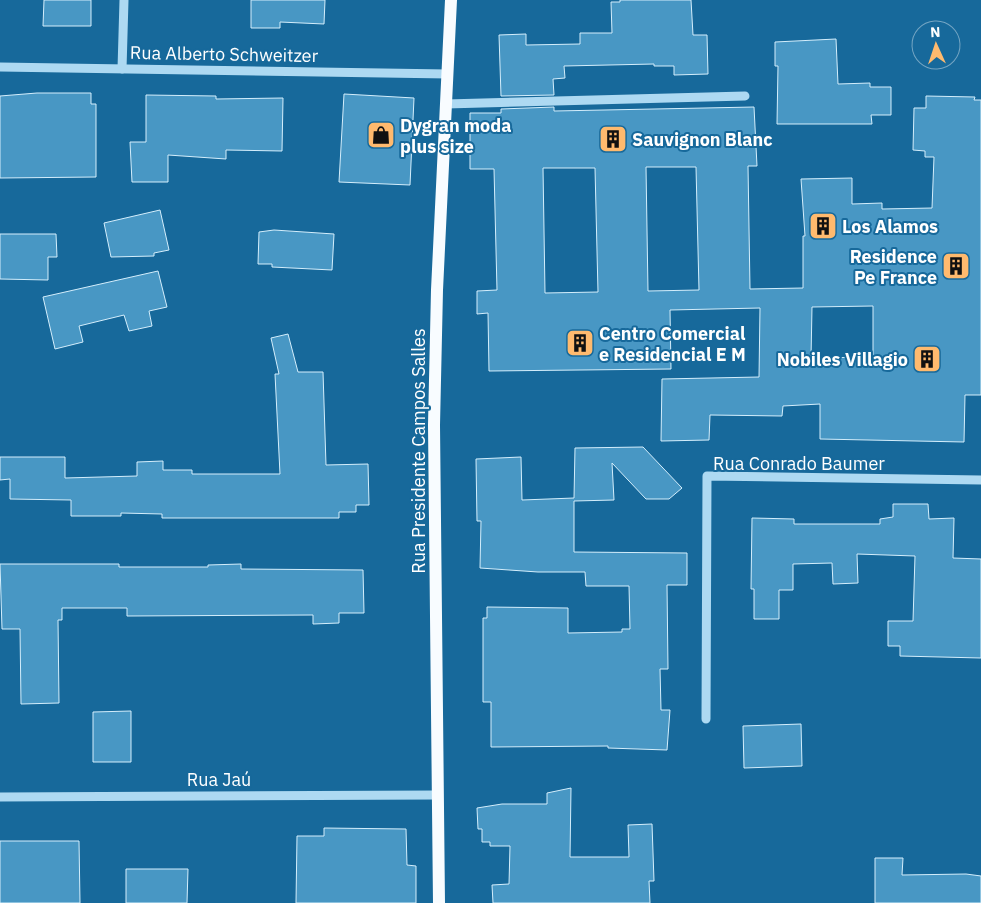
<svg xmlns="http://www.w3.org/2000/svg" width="981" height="903" viewBox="0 0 981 903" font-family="'IBM Plex Sans',sans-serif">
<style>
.building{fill:#4897c4;stroke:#d4eefc;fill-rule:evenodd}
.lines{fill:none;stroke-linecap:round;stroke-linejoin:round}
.minor{stroke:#add9f2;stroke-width:9}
.major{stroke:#f8fcff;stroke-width:12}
.labels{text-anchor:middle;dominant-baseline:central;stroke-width:4;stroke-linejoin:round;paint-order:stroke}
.street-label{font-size:18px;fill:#fff;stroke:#17699b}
.poi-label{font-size:18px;font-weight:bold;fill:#fff;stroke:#17699b;text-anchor:start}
</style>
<rect width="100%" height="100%" fill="#17699b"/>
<!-- building -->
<g class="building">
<path d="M 44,0 L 91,0 L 91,26 L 43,26 Z"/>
<path d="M 251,0 L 325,0 L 324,24 L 280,22 L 280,28 L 251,28 Z"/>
<path d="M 620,0 L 691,0 L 693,35 L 707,35 L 708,74 L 674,75 L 674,66 L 654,66 L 654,64 L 564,66 L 565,78 L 553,79 L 554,95 L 501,96 L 499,35 L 526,34 L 526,45 L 580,44 L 580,33 L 612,33 L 611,2 L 620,2 Z"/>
<path d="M 836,39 L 838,84 L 870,83 L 870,87 L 891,87 L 891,115 L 871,115 L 872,124 L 777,124 L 778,66 L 775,66 L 775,42 Z"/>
<path d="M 37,93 L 91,93 L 91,104 L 96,104 L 96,177 L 0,178 L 0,96 Z"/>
<path d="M 344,94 L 414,98 L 410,185 L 339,182 Z"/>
<path d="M 146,95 L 216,96 L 216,99 L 283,98 L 282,151 L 226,150 L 226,159 L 168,155 L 168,182 L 132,182 L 130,142 L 146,142 Z"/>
<path d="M 926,96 L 975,97 L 974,100 L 981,100 L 981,395 L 965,395 L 964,442 L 820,439 L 820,404 L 783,406 L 782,416 L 710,415 L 709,440 L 661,441 L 662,379 L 759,377 L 760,308 L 670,310 L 671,369 L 489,371 L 488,313 L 477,314 L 477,291 L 497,290 L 494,169 L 470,169 L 470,113 L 501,113 L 501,109 L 554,107 L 554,111 L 754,107 L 757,166 L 748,166 L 750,289 L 803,288 L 803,236 L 805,236 L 801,179 L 852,178 L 852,204 L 882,203 L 882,209 L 932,208 L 934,157 L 925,157 L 925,151 L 913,150 L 914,108 L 926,108 ZM 646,167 L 696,167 L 699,290 L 648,291 ZM 543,168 L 595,168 L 598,292 L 545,293 ZM 873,306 L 873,357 L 811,358 L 812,307 Z"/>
<path d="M 160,210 L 169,250 L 154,253 L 154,256 L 111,257 L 104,223 Z"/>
<path d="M 274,230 L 334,234 L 332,270 L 272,267 L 272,264 L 258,264 L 259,232 Z"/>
<path d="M 0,234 L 56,234 L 57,257 L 48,257 L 48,280 L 0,279 Z"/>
<path d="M 158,271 L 167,307 L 149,311 L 152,326 L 129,331 L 124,315 L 79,326 L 83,342 L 55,349 L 43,297 Z"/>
<path d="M 288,334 L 298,372 L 323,372 L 326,465 L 368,464 L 369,505 L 356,505 L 356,512 L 339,512 L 339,518 L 162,518 L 162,514 L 121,513 L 121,516 L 71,516 L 71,500 L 10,499 L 10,479 L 0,480 L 0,457 L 65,457 L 65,478 L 137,476 L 137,462 L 163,461 L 163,470 L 192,470 L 192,474 L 280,474 L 275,374 L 279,374 L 271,338 Z"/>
<path d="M 643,447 L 682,488 L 669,499 L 646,499 L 612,463 L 614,500 L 574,501 L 574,552 L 687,553 L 687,585 L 667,585 L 668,669 L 660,669 L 661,710 L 670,710 L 667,750 L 608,748 L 608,746 L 491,747 L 491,702 L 483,702 L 483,618 L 487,618 L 487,607 L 568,608 L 568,633 L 622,632 L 622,629 L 630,629 L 629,586 L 586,586 L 585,572 L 538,572 L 480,568 L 481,521 L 477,521 L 476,459 L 521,457 L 522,500 L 574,498 L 575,448 Z"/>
<path d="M 893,504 L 928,504 L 929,519 L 954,518 L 953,558 L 981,559 L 981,658 L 900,656 L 900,646 L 888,646 L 888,621 L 913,621 L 915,556 L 857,554 L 858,583 L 833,584 L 832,563 L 793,564 L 793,590 L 779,590 L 779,619 L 754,619 L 754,589 L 751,589 L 752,518 L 794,519 L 794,524 L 880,524 L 880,519 L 893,517 Z"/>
<path d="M 0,564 L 119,564 L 119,567 L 208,567 L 208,565 L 241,564 L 241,569 L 363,570 L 364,613 L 339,613 L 339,623 L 313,624 L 313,615 L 127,616 L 127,608 L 62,608 L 62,620 L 58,620 L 59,703 L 21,704 L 20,629 L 2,629 Z"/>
<path d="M 131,711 L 131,762 L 93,762 L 93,712 Z"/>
<path d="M 801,724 L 802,766 L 744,768 L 743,726 Z"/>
<path d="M 571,788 L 570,857 L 629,857 L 628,825 L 652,824 L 654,881 L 649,881 L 650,903 L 493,903 L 492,885 L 509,884 L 510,846 L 490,846 L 490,842 L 482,842 L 482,829 L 478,829 L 477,808 L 502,804 L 547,804 L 547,793 Z"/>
<path d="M 324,828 L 406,829 L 407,865 L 416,866 L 416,903 L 296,903 L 297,836 L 324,836 Z"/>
<path d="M 0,841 L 79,841 L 80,903 L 0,903 Z"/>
<path d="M 875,858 L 903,858 L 902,875 L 966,874 L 981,876 L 981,903 L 875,903 Z"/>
<path d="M 126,869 L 188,869 L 187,903 L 126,903 Z"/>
</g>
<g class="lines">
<!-- minor -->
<g class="minor">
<path d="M 0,67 L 448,74"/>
<path d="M 122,69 L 124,0"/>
<path d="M 446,104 L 745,96"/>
<path d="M 706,719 L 707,476 L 981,480"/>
<path d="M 0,797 L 438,795"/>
</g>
<!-- major -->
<path class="major" d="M 439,903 L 434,425 L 437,290 L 451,0"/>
</g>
<!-- icons -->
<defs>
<symbol id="shop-square" viewBox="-11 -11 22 22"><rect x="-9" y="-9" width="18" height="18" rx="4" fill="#ffba6e" stroke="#17699b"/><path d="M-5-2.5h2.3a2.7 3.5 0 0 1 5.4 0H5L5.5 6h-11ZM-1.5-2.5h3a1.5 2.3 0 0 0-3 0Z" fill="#111"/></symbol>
<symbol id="building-square" viewBox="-11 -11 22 22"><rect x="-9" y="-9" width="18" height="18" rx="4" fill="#ffba6e" stroke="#17699b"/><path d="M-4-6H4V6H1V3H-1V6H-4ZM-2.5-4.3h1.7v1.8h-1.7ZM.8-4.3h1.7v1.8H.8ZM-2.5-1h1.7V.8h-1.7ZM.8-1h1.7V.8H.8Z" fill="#111"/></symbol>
</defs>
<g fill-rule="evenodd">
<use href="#shop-square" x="365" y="119" width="32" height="32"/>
<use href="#building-square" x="597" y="123" width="32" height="32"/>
<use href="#building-square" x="807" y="210" width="32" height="32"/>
<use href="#building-square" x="940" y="250" width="32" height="32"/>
<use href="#building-square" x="564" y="327" width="32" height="32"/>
<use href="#building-square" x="911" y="343" width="32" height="32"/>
</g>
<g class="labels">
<!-- street labels -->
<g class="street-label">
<text transform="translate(224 54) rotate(1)">Rua Alberto Schweitzer</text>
<text transform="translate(418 451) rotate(-90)">Rua Presidente Campos Salles</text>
<text x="799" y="463">Rua Conrado Baumer</text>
<text x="219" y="779">Rua Jaú</text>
</g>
<!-- poi labels -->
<g class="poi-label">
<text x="400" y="125">Dygran moda<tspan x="400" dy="21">plus size</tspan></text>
<text x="632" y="139">Sauvignon Blanc</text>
<text x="842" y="226">Los Alamos</text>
<text x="937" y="256" text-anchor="end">Residence<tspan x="937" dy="21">Pe France</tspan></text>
<text x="599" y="333">Centro Comercial<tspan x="599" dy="21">e Residencial E M</tspan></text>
<text x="908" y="359" text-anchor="end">Nobiles Villagio</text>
</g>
</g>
<!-- north arrow -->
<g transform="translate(936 45) rotate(357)"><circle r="24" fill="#17699b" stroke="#74a5c3"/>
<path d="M0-4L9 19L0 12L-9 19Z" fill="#ffba6e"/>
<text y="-8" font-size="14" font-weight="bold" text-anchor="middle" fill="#ffffff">N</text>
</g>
</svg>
